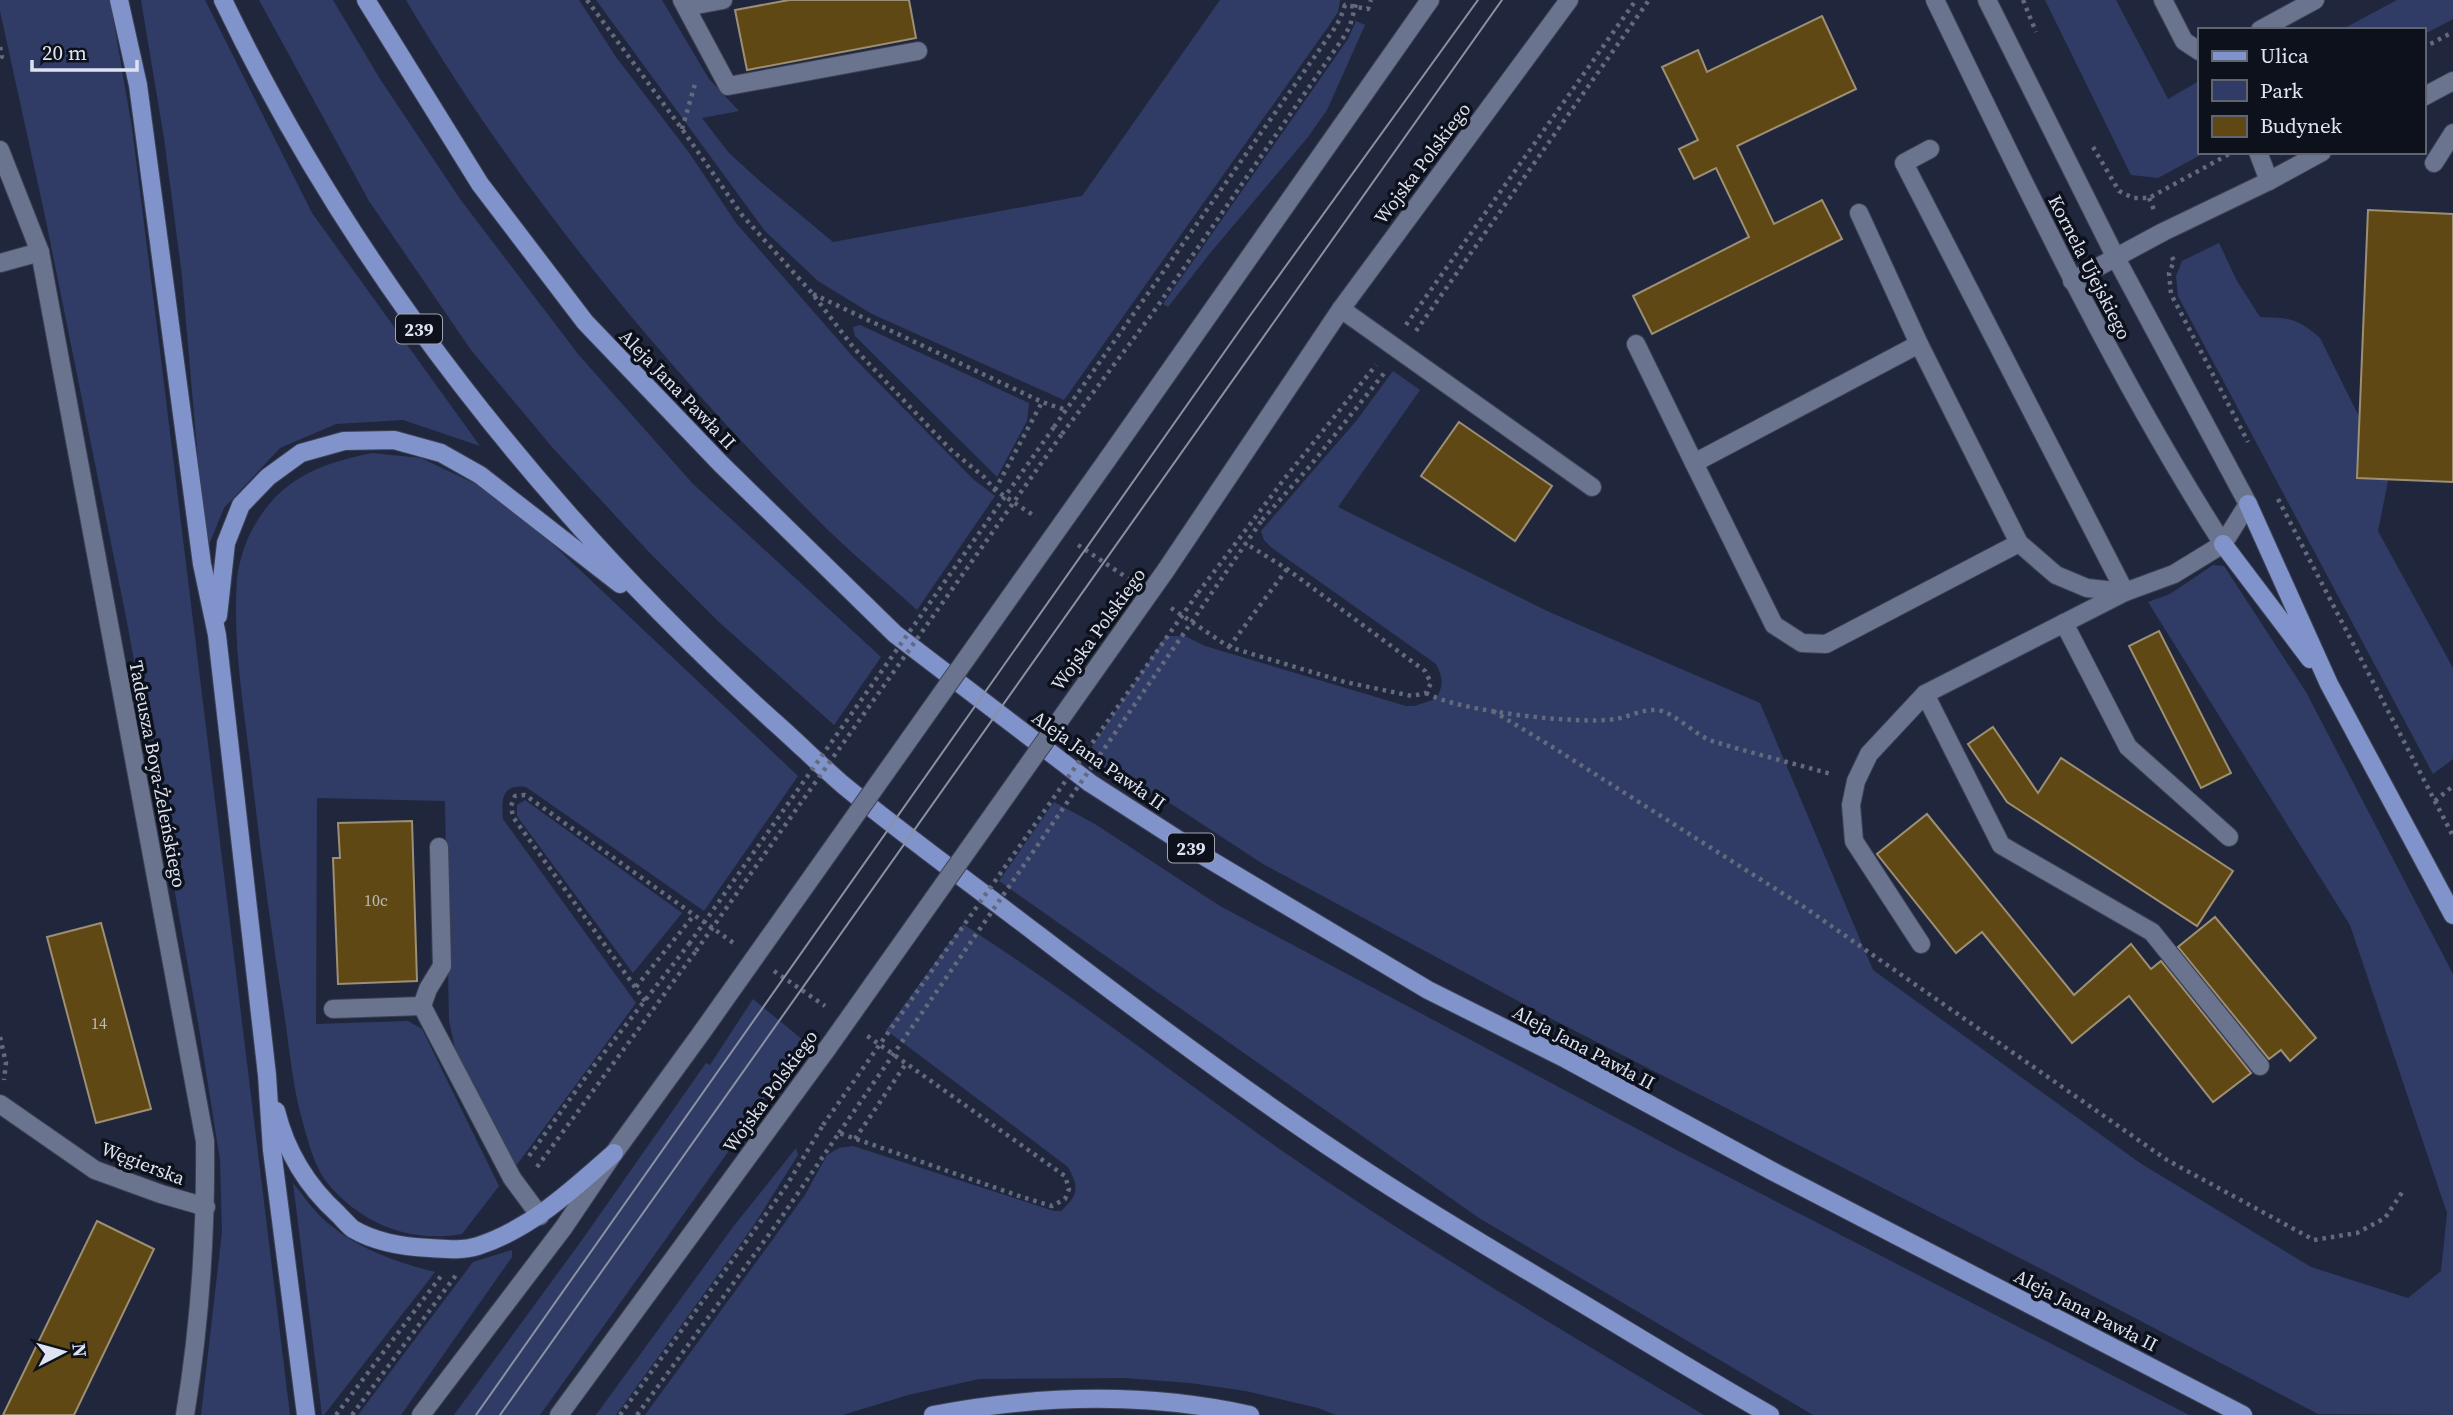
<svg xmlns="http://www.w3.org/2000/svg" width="2453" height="1415" viewBox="0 0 2453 1415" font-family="'Source Serif 4',serif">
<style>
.green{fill:#303c65}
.building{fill:#5f4814;stroke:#9d8f73;stroke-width:2}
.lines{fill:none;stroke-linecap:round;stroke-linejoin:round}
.minor-casing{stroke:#3d4255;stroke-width:20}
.major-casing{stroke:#3d4255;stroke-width:20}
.path{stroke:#646a7e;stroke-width:4.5;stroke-dasharray:3.5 5;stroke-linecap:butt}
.minor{stroke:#6b748f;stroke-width:18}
.major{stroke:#8193cb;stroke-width:18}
.tram{stroke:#8b91a3;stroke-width:2}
.minor-bridge-casing{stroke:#3d4255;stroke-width:20;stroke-linecap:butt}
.path-bridge{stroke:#646a7e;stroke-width:4.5;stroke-dasharray:3.5 5;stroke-linecap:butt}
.minor-bridge{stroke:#6b748f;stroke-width:18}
.labels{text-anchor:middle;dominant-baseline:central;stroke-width:7;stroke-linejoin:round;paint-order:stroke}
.number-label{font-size:16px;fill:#bebcba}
.shield{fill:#0d111b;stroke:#9fa4b2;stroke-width:2}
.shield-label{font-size:18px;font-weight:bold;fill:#dee3f2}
.street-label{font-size:19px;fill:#dee3f2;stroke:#0d111b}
</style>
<rect width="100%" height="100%" fill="#20273d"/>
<!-- green -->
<g class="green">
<path d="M 0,0 L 110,0 L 132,128 L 161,359 L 290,1415 L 201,1415 L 222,1232 L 220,1160 L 200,1034 L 128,627 L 45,216 L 0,11 Z"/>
<path d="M 141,0 L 205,0 L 312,213 L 480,446 L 403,420 L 336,424 L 280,448 L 224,508 L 206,552 L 182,276 L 164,138 Z"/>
<path d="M 259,0 L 333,0 L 380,79 L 460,199 L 578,354 L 693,484 L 881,657 L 834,725 L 719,622 L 647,550 L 552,447 L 471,350 L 369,201 Z"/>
<path d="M 406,0 L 579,0 L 616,57 L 690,154 L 736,223 L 854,358 L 973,479 L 995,496 L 917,610 C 883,579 847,550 815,517 C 660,362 518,189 406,0 Z"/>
<path d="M 596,0 L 662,0 L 709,79 L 739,111 L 702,118 L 729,153 L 762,183 L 833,242 L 1082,196 L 1220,0 L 1340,0 L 1338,12 L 1328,27 L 1064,400 L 872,314 L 818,281 L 765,231 Z"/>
<path d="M 2045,0 L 2116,0 L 2168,99 L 2199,81 L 2199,152 L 2206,152 L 2158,178 L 2131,175 Z"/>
<path d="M 2397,0 L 2453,0 L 2453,19 L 2423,35 L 2423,30 L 2341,30 Z"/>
<path d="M 1356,21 L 1365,25 L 1327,110 L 1308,137 L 1211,252 L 1168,307 L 1163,304 L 1348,39 Z"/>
<path d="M 2219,243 L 2237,281 L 2260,317 C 2289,318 2297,318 2320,338 L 2381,461 L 2388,481 L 2378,531 L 2453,668 L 2453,759 L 2433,774 L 2178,296 L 2176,276 L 2182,261 Z"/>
<path d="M 860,325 L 1029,403 L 1027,421 L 997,477 L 855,336 L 853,327 Z"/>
<path d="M 1393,371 L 1420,390 L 1338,507 L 1547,611 L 1760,703 L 1873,970 L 2140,1163 L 2311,1267 L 2408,1298 L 2441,1271 L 2447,1213 L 2350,925 L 2148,602 L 2170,594 L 2213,565 L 2224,566 L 2306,692 L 2453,974 L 2453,1415 L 2318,1414 L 2051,1274 L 1546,1016 L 1263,864 L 1173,805 L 1085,757 L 1166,636 L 1185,636 L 1205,646 L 1406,706 L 1414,706 L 1436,699 C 1444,685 1443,678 1436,664 L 1272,548 L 1264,540 L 1261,531 L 1357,420 Z"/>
<path d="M 372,453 L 421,458 L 480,486 L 526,519 L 798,776 L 704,911 L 526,787 C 502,784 501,799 503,819 L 636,1003 L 513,1170 L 460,1070 L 449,1021 L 445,801 L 317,798 L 316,1024 L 408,1021 L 422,1029 L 499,1186 L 462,1234 C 411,1243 363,1225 329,1185 C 313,1166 307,1136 300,1112 C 292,1080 289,1045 284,1012 C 272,937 262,862 253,786 C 246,719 232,649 237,580 C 238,566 245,542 252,530 C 279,479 319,464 372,453 Z"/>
<path d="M 525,800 L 682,913 L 633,973 L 517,816 L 517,805 Z"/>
<path d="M 1054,802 L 1095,824 L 1220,906 L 1686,1155 L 2189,1415 L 1813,1415 L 1479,1218 L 999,881 Z"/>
<path d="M 963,924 C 1071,994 1173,1073 1278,1148 C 1416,1244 1560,1329 1704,1415 L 1336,1415 L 1318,1408 L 1246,1391 L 1190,1383 L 1124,1378 L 979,1379 L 908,1395 L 843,1415 L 645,1415 L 805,1195 L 827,1155 L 839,1148 L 853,1146 L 1054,1211 L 1061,1211 C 1079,1195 1079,1187 1068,1167 L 886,1030 Z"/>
<path d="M 753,999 L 809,1045 L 747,1120 L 748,1124 L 540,1415 L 454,1415 L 582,1240 L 706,1063 L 710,1065 Z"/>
<path d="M 796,1148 L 798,1155 L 754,1225 L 616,1415 L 596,1415 L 733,1227 Z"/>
<path d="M 293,1183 C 302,1194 311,1207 321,1217 C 353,1247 392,1261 435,1272 L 324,1415 L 322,1415 Z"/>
<path d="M 512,1250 L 512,1257 L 401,1415 L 358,1415 L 473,1262 Z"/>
</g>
<!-- building -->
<g class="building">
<path d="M 789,0 L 909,0 L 916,38 L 747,70 L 735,10 Z"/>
<path d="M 1822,16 L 1856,89 L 1737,146 L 1774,224 L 1822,200 L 1842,239 L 1652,334 L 1633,296 L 1749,237 L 1716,168 L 1694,179 L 1679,149 L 1698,140 L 1662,67 L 1698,50 L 1707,72 Z"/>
<path d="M 2368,210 L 2453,214 L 2453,482 L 2357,478 Z"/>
<path d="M 1459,422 L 1552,486 L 1515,541 L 1421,476 Z"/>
<path d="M 2159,631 L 2231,773 L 2201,788 L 2129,646 Z"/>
<path d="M 1993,727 L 2038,793 L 2061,758 L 2233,871 L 2197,926 L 2007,802 L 1968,744 Z"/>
<path d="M 1927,814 L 2074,995 L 2131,944 L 2151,969 L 2161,961 L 2251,1073 L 2213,1102 L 2129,996 L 2072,1043 L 1982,932 L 1956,953 L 1877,854 Z"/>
<path d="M 412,821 L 417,981 L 338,984 L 333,858 L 340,858 L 338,823 Z"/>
<path d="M 2215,917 L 2316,1038 L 2290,1061 L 2281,1050 L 2269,1059 L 2178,947 Z"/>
<path d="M 101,923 L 151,1109 L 96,1123 L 47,937 Z"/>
<path d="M 97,1221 L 154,1249 L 74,1415 L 3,1415 Z"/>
</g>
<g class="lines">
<defs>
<g id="minor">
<path d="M 682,0 L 728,86 L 918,51"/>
<path d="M 1935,0 C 2025,185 2112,371 2223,544"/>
<path d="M 2163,0 L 2184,41 L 2199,51"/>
<path d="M 686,7 L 723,0"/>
<path d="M 2260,30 L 2315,0"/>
<path d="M 2423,97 L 2453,81"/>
<path d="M 1930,149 L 1904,163 L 2125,592"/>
<path d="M 0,150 L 40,252 L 205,1141 C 206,1232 200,1325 185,1415"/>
<path d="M 2258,152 L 2269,181"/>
<path d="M 2434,163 L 2453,133"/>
<path d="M 0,263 L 40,252"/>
<path d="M 2072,281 L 2163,232 L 2269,181 L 2322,152"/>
<path d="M 1341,309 L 1592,487"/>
<path d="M 1636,344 L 1694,463 L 1919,344 L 1859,213"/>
<path d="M 1919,344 L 2019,543 L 2056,575 L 2087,588 L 2125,592"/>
<path d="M 1107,460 L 1430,0"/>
<path d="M 1694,463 L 1774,625 L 1802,643 L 1826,644 L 2019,543"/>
<path d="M 1166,570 L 1341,309 L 1569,0"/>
<path d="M 2064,623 L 2128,747 L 2229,837"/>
<path d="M 1925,694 L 2001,845 L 2152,932 L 2260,1066"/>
<path d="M 439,847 L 442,966 L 428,989 L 422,1006 L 512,1178 L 540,1216"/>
<path d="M 1921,944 L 1854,841 L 1851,805 L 1856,781 L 1869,754 L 1925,694 L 2125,592 L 2174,574 L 2223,544 L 2248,504 L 2116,258 L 1987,0"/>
<path d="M 333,1009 L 422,1006"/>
<path d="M 0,1104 L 95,1170 L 161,1194 L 206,1207"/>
<path d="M 421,1415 L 564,1227 L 614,1153 L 702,1032"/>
<path d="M 559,1415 L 827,1049"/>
</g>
<g id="major">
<path d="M 119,0 L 138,85 L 202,564 L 217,635 L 267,1075 L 272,1150 L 306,1415"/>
<path d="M 223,0 C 354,274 547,515 771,719 C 795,740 818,763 842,784 C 905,836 972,884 1037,934 C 1136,1010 1236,1085 1340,1154 C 1411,1202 1485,1245 1558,1289 C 1629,1331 1699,1375 1770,1415"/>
<path d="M 366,0 L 480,184 L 585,322 L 720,463 L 895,634 L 1090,783 L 1202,855 L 1428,990 L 1566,1059 L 1772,1171 L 2243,1415"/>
<path d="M 2248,504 L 2329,684 L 2453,915"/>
<path d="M 2223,544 L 2310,659"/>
<path d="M 218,616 L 226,543 L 241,505 L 268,477 L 301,453 L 344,441 L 394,440 L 441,453 L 480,475 L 620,584"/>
<path d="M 276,1111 C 286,1151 307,1186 338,1214 C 343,1219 348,1225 353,1229 C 375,1242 406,1247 430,1248 C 447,1249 462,1251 478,1246 C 532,1228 572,1190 614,1153"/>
<path d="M 933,1415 C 1038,1395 1145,1392 1250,1415"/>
</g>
</defs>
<!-- minor casing -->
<use href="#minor" class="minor-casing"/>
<!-- major casing -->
<use href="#major" class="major-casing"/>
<!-- path -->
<g class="path">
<path d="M 587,0 L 682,129 L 742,215 L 812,293 L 853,347 L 950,449 L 984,477 L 995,490 L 1036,517"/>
<path d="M 2023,0 L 2036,32"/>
<path d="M 0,47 L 2,56 L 0,60"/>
<path d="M 2423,48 L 2453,32"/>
<path d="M 682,129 L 695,84"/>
<path d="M 2093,147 L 2119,191 L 2133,198 L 2149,198 L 2231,153"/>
<path d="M 2149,198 L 2154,210"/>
<path d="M 2172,257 L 2174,261 L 2169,273 L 2171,294 L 2248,442"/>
<path d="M 813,294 L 1042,402 L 1066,410"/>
<path d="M 1406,325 L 1636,0"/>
<path d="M 1416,331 L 1649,0"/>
<path d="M 1054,427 L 1334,29 L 1340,19 L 1345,5 L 1368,9 L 1371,0"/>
<path d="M 1062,434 L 1152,314 L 1343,38 L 1350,26 L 1357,0"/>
<path d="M 995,490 L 1042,402"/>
<path d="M 2278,499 L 2453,836"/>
<path d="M 1262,520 L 1310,466 L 1385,372"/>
<path d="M 1078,545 L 1129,579"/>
<path d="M 1198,593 L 1285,478 L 1376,365"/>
<path d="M 1171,608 L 1229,647 L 1345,682 L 1412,696 L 1426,693 L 1431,683 L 1425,671 L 1287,569 L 1245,543"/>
<path d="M 1229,647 L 1287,569"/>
<path d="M 1426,693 C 1456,711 1580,725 1615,719 C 1629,717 1642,709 1657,710 C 1674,712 1695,735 1712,741 C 1751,753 1792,763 1831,774"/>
<path d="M 1493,711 L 1554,748 L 1804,907 L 2167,1160 L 2314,1240 L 2357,1233 L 2385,1218 L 2403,1191"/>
<path d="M 2435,801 L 2453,786"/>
<path d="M 774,971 L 825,1006"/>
<path d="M 636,987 L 694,915"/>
<path d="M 645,1001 L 513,817 L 511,806 L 515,796 L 525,795 L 735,944"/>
<path d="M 0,1037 L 6,1063 L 4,1080"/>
<path d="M 855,1139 L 907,1062"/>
<path d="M 529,1156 L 593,1067 L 689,944"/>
<path d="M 537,1167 L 696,951"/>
<path d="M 336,1415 L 441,1276"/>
<path d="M 352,1415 L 456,1275"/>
<path d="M 620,1415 L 785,1188 L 823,1125"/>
<path d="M 637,1415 L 781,1218 L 839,1133 L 1022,1197 L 1052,1206 L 1065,1199 L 1069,1189 L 1065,1176 L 866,1035"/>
</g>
<!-- minor -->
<use href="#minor" class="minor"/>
<!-- major -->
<use href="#major" class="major"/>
<!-- tram -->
<g class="tram">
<path d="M 476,1415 L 1249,317 L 1478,0"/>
<path d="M 500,1415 L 1502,0"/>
</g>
<defs>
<g id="minor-bridge">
<path d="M 702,1032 L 1107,460"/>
<path d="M 827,1049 L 1166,570"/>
</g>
</defs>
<!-- minor-bridge casing -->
<use href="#minor-bridge" class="minor-bridge-casing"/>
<!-- path-bridge -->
<g class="path-bridge">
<path d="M 689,944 L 1054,427"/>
<path d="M 696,951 L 1062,434"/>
<path d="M 823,1125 L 1198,593"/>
<path d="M 839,1133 L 1262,520"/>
</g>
<!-- minor-bridge -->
<use href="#minor-bridge" class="minor-bridge"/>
</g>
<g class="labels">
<!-- number labels -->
<g class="number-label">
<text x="376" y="900">10c</text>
<text x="99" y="1023">14</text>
</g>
<!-- shield labels -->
<g class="shield">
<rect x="396" y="314.5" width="46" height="29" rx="5"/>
<rect x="1168" y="833.5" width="46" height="29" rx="5"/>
</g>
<g class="shield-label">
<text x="419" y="329">239</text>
<text x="1191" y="848">239</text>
</g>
<!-- street labels -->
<g class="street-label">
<text transform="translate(1422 163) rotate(-53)">Wojska Polskiego</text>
<text transform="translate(2090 267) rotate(63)">Kornela Ujejskiego</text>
<text transform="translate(678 389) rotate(46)">Aleja Jana Pawła II</text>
<text transform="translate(1098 629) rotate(-54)">Wojska Polskiego</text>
<text transform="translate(1099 760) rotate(35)">Aleja Jana Pawła II</text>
<text transform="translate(158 774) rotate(79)">Tadeusza Boya-Żeleńskiego</text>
<text transform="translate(1584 1047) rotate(28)">Aleja Jana Pawła II</text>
<text transform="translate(770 1091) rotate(-54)">Wojska Polskiego</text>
<text transform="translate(143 1163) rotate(21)">Węgierska</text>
<text transform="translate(2086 1310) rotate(27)">Aleja Jana Pawła II</text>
</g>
</g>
<!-- legend -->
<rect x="2198" y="28" width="228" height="126" fill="#0d111b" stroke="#616571" stroke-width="2"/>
<rect x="2212" y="51" width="35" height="10" fill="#8193cb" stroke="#616571" stroke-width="2"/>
<text x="2260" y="63" font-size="21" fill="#dee3f2">Ulica</text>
<rect x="2212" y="80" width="35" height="21" fill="#303c65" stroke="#616571" stroke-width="2"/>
<text x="2260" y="98" font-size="21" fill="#dee3f2">Park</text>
<rect x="2212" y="116" width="35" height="21" fill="#5f4814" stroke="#616571" stroke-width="2"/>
<text x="2260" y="133" font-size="21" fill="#dee3f2">Budynek</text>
<!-- north arrow -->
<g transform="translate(63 1352) rotate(84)" stroke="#0d111b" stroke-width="5" paint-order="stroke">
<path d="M0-5L12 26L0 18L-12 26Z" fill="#dee3f2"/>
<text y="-10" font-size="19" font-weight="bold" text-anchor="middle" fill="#dee3f2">N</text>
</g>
<!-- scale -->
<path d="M32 60v10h105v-10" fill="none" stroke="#dee3f2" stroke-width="3.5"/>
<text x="42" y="60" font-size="21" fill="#dee3f2" stroke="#0d111b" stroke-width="5" paint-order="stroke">20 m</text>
</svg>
